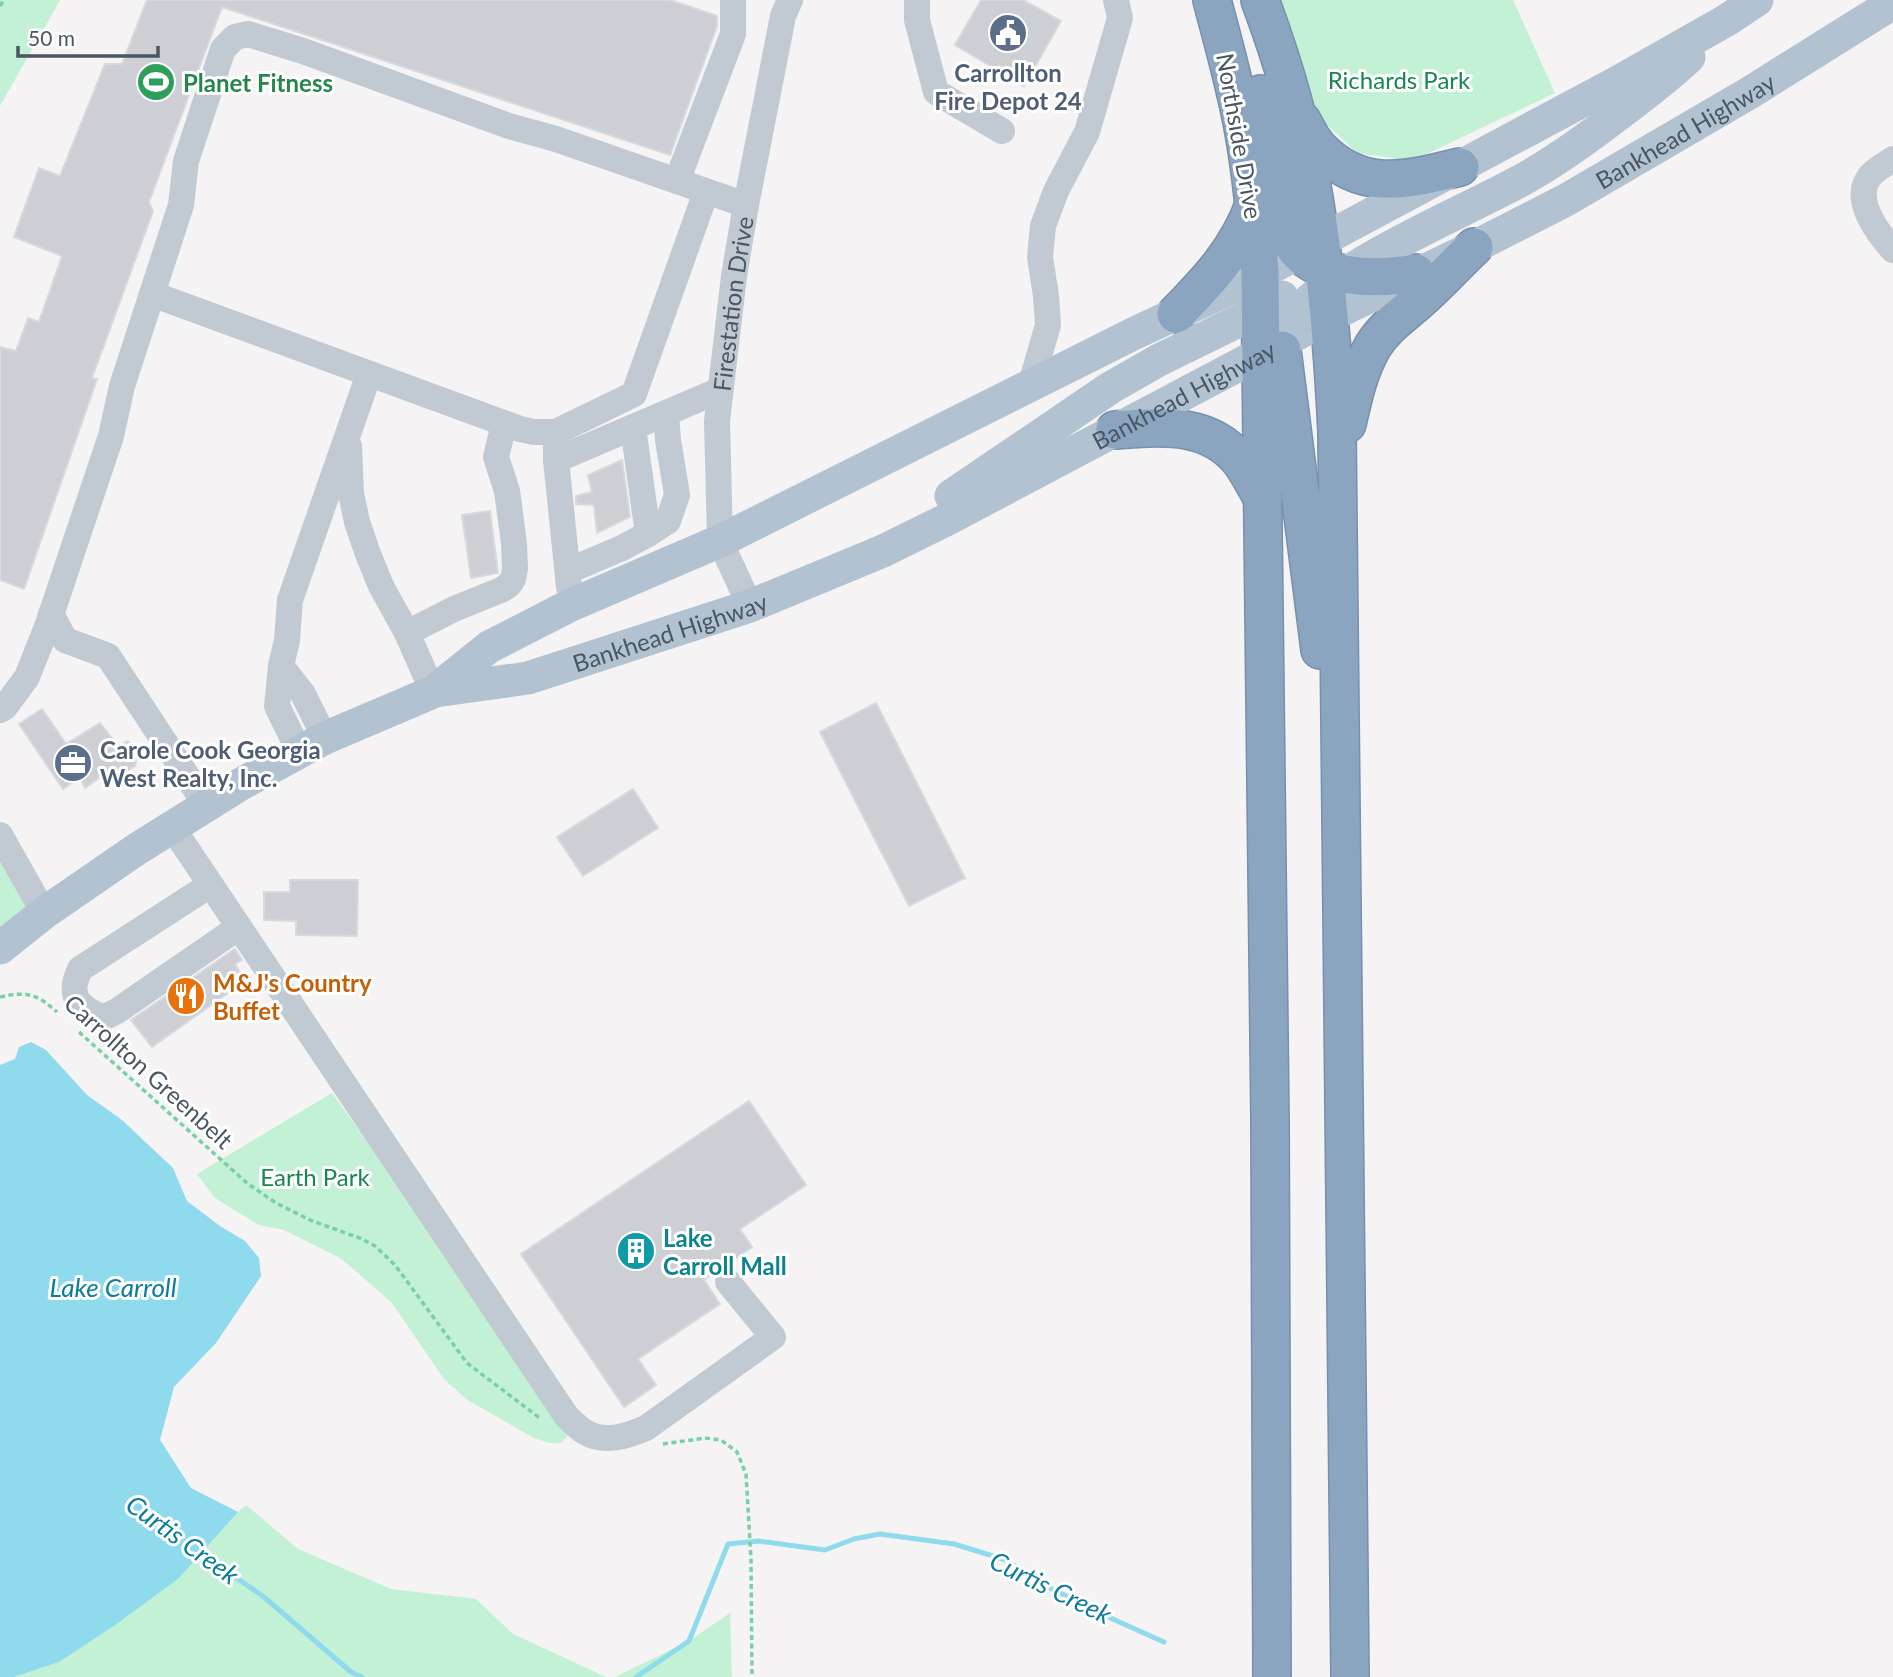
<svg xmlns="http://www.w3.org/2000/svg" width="1893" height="1677" viewBox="0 0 1893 1677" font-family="Lato,sans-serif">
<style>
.green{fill:#c3f1d5}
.water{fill:#90daee}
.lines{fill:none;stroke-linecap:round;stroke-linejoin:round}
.stream{stroke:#90daee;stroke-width:5}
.building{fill:#cdcfd5;stroke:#d7d9de;stroke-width:2}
.highway-casing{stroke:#7690ad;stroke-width:40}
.path{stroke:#7ad0a6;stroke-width:3.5;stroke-dasharray:5 3.5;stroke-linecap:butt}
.minor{stroke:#c1cad2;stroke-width:26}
.major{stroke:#b3c2d1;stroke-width:33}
.highway{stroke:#8ba5c1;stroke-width:37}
.labels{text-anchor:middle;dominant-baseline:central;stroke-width:6;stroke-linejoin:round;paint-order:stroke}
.service-label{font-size:24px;font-weight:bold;fill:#4e5e75;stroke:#fff}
.park-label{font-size:24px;fill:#17864f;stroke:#fff}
.leisure-label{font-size:24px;font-weight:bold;fill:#27864d;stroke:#fff;text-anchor:start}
.street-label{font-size:24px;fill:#4a5661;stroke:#fff}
.food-label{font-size:24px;font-weight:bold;fill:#c56008;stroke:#fff;text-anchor:start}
.culture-label{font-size:24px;font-weight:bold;fill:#0d838f;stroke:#fff;text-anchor:start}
.water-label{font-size:26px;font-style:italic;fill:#0c7c9b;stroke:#fff}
</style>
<rect width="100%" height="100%" fill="#f5f3f3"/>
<!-- green -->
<g class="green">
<path d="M 0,0 L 60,0 L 0,106 Z"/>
<path d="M 1276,0 L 1513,0 L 1555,93 L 1412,161 L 1357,153 L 1318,116 Z"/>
<path d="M 0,839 L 44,913 L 0,940 Z"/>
<path d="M 332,1093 L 567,1417 L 570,1433 L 561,1443 L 549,1443 L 534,1438 L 466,1399 L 444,1379 L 392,1303 L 358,1273 L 340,1258 L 284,1230 L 259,1225 L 215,1198 L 197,1174 Z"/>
<path d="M 246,1505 L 298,1549 L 391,1589 L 476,1599 L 513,1634 L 606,1677 L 14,1677 L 59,1662 L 205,1549 L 238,1512 Z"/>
<path d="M 730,1613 L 732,1677 L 615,1677 L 689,1641 Z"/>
</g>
<!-- water -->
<path class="water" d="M 31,1042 L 46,1050 L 87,1095 L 122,1120 L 173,1168 L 187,1201 L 220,1226 L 245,1241 L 259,1258 L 261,1276 L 216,1343 L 174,1387 L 160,1440 L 191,1488 L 238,1512 L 179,1578 L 118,1623 L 59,1662 L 14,1677 L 0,1677 L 0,1065 L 15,1059 L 19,1047 Z"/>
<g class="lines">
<!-- stream -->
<g class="stream">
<path d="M 198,1551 L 264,1597 L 351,1672 L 362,1677"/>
<path d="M 636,1677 L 689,1641 L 728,1544 L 759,1541 L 825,1550 L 854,1539 L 880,1534 L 954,1544 L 1006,1560 L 1048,1587 L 1117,1621 L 1164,1642"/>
</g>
</g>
<!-- building -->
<g class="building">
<path d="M 147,0 L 670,0 L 717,16 L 717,26 L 670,155 L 222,7 L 149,202 L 153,211 L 92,378 L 97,379 L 24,589 L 0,580 L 0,347 L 16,351 L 28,318 L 39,322 L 62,256 L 14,237 L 39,168 L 60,176 L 105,64 L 122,64 Z"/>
<path d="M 981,0 L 1023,0 L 1061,21 L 1024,86 L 955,45 Z"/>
<path d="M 622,460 L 630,517 L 597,533 L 594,505 L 576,504 L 576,496 L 592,492 L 588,475 Z"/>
<path d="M 490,511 L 498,573 L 471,578 L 462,515 Z"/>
<path d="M 876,703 L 965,878 L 909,906 L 820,732 Z"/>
<path d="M 42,709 L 66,744 L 100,723 L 118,746 L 128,741 L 137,754 L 135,766 L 108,782 L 103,775 L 85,788 L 80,777 L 63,789 L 19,724 Z"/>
<path d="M 633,789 L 658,828 L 583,876 L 557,837 Z"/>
<path d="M 290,880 L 358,880 L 357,936 L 296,935 L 296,921 L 264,920 L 264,892 L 290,892 Z"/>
<path d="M 235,949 L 242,960 L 235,964 L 245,981 L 152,1047 L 131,1020 Z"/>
<path d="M 749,1101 L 806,1185 L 740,1229 L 752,1247 L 704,1280 L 720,1304 L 638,1359 L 656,1385 L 624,1407 L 521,1254 Z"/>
</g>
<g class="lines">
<defs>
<g id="highway">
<path d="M 1212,0 C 1223,42 1235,84 1243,127 C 1252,175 1256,224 1260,273 L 1270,1122 L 1272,1677"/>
<path d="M 1260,0 C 1282,59 1300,119 1311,181 C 1326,263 1333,348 1337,432 L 1350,1677"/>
<path d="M 1261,94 L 1289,238 C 1309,281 1377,280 1416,273"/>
<path d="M 1302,121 C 1307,130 1312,141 1319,148 C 1362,193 1407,180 1460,167"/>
<path d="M 1176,314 C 1209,280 1237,251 1254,205"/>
<path d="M 1282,350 L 1320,650"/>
<path d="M 1347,424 C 1353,397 1359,370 1373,346 C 1387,324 1405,314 1423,297 C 1441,281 1457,263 1474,247"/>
<path d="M 1115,430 C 1160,427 1209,421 1241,462 C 1249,473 1256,487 1263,499"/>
</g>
</defs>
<!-- highway casing -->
<use href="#highway" class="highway-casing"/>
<!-- path -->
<g class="path">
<path d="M 0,6 L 4,0"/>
<path d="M 0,997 C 27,991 37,994 57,1012"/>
<path d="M 79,1032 L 248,1184 L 276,1203 L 310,1220 L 362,1239 L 375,1246 L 395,1265 L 467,1363 L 541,1419"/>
<path d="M 663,1444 L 705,1438 L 721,1440 L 737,1452 L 746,1474 L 751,1559 L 752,1677"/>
</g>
<!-- minor -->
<g class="minor">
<path d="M 917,0 L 917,20 L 936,92 L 1002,131"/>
<path d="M 1893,159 C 1886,164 1876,169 1870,176 C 1852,199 1877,232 1893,250"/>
<path d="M 677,181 L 733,34 L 733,0"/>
<path d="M 152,294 L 520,429 L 534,432 L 556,432 L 556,460 L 720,390"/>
<path d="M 1030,387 L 1048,325 L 1046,296 L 1040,257 L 1043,226 L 1056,191 L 1087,132 L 1120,18 L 1116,0"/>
<path d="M 633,427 L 648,534"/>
<path d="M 556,432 L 634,394 L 706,192"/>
<path d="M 349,446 L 351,493 L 357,522 L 368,554 L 381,586 L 407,633 L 433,692"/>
<path d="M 556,460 L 569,587"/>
<path d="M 568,571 L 622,548 L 648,534 L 668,521 L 677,495 L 668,440 L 666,414"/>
<path id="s1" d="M 750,606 L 720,541 L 717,421 L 734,276 L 746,205 L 783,16 L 790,0"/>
<path d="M 51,614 L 65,640 L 108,656 L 206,805"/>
<path d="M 407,633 L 454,609 L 501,590 L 509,585 L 513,579 L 515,569 L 514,543 L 507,491 L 496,457 L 504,424"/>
<path d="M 281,666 L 303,694 L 325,738"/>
<path d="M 0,710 L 5,707 L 27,677 L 48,624 L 111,436 L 122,386 L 181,205 L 186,161 L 223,49 L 235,37 L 248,34 L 303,51 L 509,126 L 556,139 L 746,205"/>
<path d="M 299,751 L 277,706 L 281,666 L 287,640 L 290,600 L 369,374"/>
<path d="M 172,827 L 567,1417 C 573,1422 578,1428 585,1432 C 604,1444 627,1436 646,1428 L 773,1337 L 728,1282"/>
<path d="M 0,835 L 44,913"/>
<path d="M 210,885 L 80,969 C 67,997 78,1006 103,1018 L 117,1011 L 239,927"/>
</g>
<!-- major -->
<g class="major">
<path d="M 1272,339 C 1326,266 1443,223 1522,180 C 1556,161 1588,138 1619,114 C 1643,96 1667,78 1689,57"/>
<path d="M 951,496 L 1110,388 L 1159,360 L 1261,310 L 1282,297"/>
<path id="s2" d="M 435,691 L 528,678 L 750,606 L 883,551 L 946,520 L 1352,305 L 1474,247 L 1566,200 L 1751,92 L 1893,3"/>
<path d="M 0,948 L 44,913 L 137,849 L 241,784 L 325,738 L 433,692 L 489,647 L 571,605 L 720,541 L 1135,333 L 1244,282 L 1616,83 L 1727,20 L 1757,0"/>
</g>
<!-- highway -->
<use href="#highway" class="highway"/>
</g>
<!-- icons -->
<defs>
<symbol id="civic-disc" viewBox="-11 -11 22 22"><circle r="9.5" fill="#5c6f8a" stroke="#fff"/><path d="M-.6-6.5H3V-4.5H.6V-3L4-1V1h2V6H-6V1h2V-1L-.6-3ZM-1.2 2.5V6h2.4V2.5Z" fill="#fff"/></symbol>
<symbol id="stadium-disc" viewBox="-11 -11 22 22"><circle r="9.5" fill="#2e9e5b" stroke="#fff"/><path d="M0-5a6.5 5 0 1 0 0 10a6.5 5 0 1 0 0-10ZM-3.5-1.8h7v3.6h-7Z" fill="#fff"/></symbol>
<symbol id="office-disc" viewBox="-11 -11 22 22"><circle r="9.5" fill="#5c6f8a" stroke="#fff"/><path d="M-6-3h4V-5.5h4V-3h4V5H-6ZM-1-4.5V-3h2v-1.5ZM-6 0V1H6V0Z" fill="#fff"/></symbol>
<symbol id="restaurant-disc" viewBox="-11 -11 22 22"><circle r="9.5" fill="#e8710a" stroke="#fff"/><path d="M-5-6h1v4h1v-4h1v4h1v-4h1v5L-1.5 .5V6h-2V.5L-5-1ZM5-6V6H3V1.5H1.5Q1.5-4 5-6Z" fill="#fff"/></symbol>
<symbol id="building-disc" viewBox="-11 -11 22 22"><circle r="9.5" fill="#0f9aa8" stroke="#fff"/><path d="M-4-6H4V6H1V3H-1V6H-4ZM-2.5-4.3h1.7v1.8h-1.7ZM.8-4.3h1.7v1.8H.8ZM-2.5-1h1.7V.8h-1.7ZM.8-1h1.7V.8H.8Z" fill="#fff"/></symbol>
</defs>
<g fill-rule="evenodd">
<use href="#civic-disc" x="986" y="11" width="44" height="44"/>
<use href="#stadium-disc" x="134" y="60" width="44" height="44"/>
<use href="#office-disc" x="51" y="741" width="44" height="44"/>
<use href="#restaurant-disc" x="164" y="974" width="44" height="44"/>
<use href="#building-disc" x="614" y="1229" width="44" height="44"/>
</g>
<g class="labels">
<!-- service labels -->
<g class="service-label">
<text x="1008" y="72">Carrollton<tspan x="1008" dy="28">Fire Depot 24</tspan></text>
<text x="100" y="749" text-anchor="start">Carole Cook Georgia<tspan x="100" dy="28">West Realty, Inc.</tspan></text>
</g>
<!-- park labels -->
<g class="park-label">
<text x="1399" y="79">Richards Park</text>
<text x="315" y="1176">Earth Park</text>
</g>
<!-- leisure labels -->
<g class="leisure-label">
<text x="183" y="82">Planet Fitness</text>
</g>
<!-- street labels -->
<g class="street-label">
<text stroke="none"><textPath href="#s2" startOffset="1377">Bankhead Highway</textPath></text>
<text transform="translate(1240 136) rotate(80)">Northside Drive</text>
<text stroke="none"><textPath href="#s1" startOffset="310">Firestation Drive</textPath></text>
<text stroke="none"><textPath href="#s2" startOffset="810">Bankhead Highway</textPath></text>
<text stroke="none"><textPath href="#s2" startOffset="243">Bankhead Highway</textPath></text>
<text transform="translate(149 1071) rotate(42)">Carrollton Greenbelt</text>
</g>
<!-- food labels -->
<g class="food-label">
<text x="213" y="982">M&amp;J's Country<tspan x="213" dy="28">Buffet</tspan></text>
</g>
<!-- culture labels -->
<g class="culture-label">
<text x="663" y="1237">Lake<tspan x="663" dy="28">Carroll Mall</tspan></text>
</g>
<!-- water labels -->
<g class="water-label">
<text x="113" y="1287">Lake Carroll</text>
<text transform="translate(183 1539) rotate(36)">Curtis Creek</text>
<text transform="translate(1051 1587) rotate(26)">Curtis Creek</text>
</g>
</g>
<!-- scale -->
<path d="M18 46v10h140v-10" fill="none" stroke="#4a5661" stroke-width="3.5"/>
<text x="28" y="46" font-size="21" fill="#4a5661" stroke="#ffffff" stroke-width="5" paint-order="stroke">50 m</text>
</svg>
